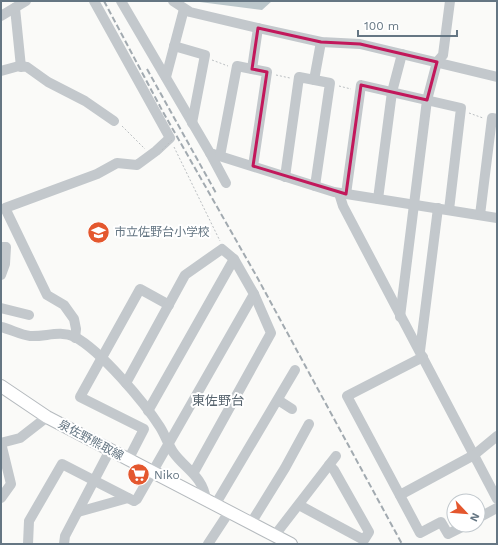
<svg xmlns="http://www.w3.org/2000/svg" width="498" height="545" viewBox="0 0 498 545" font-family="'Work Sans','Noto Sans JP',sans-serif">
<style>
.water{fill:#bbc7cb}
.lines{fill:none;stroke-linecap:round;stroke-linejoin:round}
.major-casing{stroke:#b5babe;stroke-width:14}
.path{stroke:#bbbfc2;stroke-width:1;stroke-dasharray:2 2;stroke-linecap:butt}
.minor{stroke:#c3c8cc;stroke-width:10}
.major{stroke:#fff;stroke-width:12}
.rail{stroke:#a2aab0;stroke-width:2;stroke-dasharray:6 3;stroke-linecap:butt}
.path-bridge{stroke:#bbbfc2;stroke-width:1;stroke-dasharray:2 2;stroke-linecap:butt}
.marked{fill:none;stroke:#c2185b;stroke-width:3;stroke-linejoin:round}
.labels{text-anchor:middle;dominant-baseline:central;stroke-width:4;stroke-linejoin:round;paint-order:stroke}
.poi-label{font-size:12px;fill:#657683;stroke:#fff;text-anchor:start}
.street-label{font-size:12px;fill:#657683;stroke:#fff}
.neighbourhood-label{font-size:13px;fill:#57646e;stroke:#fff}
</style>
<rect width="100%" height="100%" fill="#fafaf8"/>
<!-- water -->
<path class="water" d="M 192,1 L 272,1 L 262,10 Z"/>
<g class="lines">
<defs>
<path id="major" d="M 1,386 L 47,417 L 291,544"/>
</defs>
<!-- major casing -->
<use href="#major" class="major-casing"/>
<!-- path -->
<g class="path">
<path d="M 212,60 L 228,66"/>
<path d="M 276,75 L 290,78"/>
<path d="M 339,86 L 351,89"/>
<path d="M 469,113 L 483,118"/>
<path d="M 122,126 L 145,149"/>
<path d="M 174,147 L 220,241"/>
</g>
<!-- minor -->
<g class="minor">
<path d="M 121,1 L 210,153 L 334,192 L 497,218"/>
<path d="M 173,1 L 190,12 L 258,28 L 321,42 L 360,44 L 497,77"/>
<path d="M 15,8 L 21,67"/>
<path d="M 1,16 L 26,1"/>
<path d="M 174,46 L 205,55 L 192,123"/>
<path d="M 252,69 L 258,28"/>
<path d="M 1,71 L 19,66 L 27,67 L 48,82 L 85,101 L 114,121"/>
<path d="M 166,77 L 184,9"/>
<path d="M 314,80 L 321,42"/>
<path d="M 210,153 L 226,183"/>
<path d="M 220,156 L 237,66 L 267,72 L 253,166"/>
<path d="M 285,177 L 299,77 L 330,83 L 315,186"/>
<path d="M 339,193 L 343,206 L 497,499"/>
<path d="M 346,194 L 361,85 L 461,108 L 449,210"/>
<path d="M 378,199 L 392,92 L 402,54"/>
<path d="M 480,215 L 492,118 L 497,119"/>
<path d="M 1,247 L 6,247 L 5,264 L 1,275"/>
<path d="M 1,308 L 29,315"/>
<path d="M 400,317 L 427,100 L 437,62 L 443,55 L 450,1"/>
<path d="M 1,327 C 10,329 21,335 30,336 C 46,337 59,330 75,337 C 101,351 144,402 160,427 C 165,435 168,444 173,452 C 185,469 203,476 206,500"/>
<path d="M 75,338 L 76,329 L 74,319 L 64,305 L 47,295 L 5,208 L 97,174 L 117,163 L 137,165 L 156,151 L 170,138 L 94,1"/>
<path d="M 420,351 L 438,208"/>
<path d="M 423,357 L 347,396 L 420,533 L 441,522 L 448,534 L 466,525"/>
<path d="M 278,400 L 292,409"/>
<path d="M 148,411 L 234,259"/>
<path d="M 1,443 L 20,438 L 47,417"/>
<path d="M 128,460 L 144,429 L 80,397 L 140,289 L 169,305"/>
<path d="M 194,472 L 271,333 L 254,294"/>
<path d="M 400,495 L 474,455 L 497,436"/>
<path d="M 1,498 L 11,484 L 1,443"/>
<path d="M 215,505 L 295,370"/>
<path d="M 299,505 L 364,540 L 369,532 L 334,470 L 329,465"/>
<path d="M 78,512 L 128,498"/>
<path d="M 478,518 L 497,508"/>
<path d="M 251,523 L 285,468 L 309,424"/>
<path d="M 275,535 L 336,456"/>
<path d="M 28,544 L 29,521 L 62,464 L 134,501 L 137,499 L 254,294 L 234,259 L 222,249 L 185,275 L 126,383"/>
<path d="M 64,544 L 65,536 L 110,450"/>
<path d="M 208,544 L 229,512"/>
</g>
<!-- major -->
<use href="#major" class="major"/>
<!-- rail -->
<g class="rail">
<path d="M 104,1 L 163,112 L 257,277 L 402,544"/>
<path d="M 147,69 L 216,193"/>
</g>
<!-- path-bridge -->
<path class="path-bridge" d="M 162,150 L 172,140"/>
</g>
<!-- marked area -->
<path class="marked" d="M 258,28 L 321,42 L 360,44 L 437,62 L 427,100 L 361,85 L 346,194 L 253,166 L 267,72 L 252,69 Z"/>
<!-- icons -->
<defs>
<symbol id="school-disc" viewBox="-11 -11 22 22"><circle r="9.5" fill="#e4572e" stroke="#fff"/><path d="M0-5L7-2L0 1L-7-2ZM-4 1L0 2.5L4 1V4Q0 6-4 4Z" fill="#fff"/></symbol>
<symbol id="supermarket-disc" viewBox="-11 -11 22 22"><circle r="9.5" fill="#e4572e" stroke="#fff"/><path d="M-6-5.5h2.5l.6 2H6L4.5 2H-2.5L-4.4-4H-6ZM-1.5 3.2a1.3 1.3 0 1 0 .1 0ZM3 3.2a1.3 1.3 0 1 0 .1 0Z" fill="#fff"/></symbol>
</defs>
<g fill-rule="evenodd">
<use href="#school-disc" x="86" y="220" width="25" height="25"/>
<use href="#supermarket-disc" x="126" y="462" width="25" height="25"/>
</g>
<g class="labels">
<!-- poi labels -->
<g class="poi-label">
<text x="114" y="232">市立佐野台小学校</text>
<text x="154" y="475">Niko</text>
</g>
<!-- street labels -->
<g class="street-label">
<text transform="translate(91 440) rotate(28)">泉佐野熊取線</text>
</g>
<!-- neighbourhood labels -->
<g class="neighbourhood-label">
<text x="218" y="400">東佐野台</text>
</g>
</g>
<!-- border -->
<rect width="498" height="545" fill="none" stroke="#657683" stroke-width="4"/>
<!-- north arrow -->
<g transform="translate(466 513) rotate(116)"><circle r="19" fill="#ffffff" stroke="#c1c8cd"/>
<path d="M0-3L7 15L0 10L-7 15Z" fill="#e4572e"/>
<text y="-6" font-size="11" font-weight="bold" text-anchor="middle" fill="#657683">N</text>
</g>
<!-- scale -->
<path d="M358 30v6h99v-6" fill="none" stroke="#657683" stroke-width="2"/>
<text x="364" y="30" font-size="12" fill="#657683" stroke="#ffffff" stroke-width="3" paint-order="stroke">100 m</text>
</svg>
